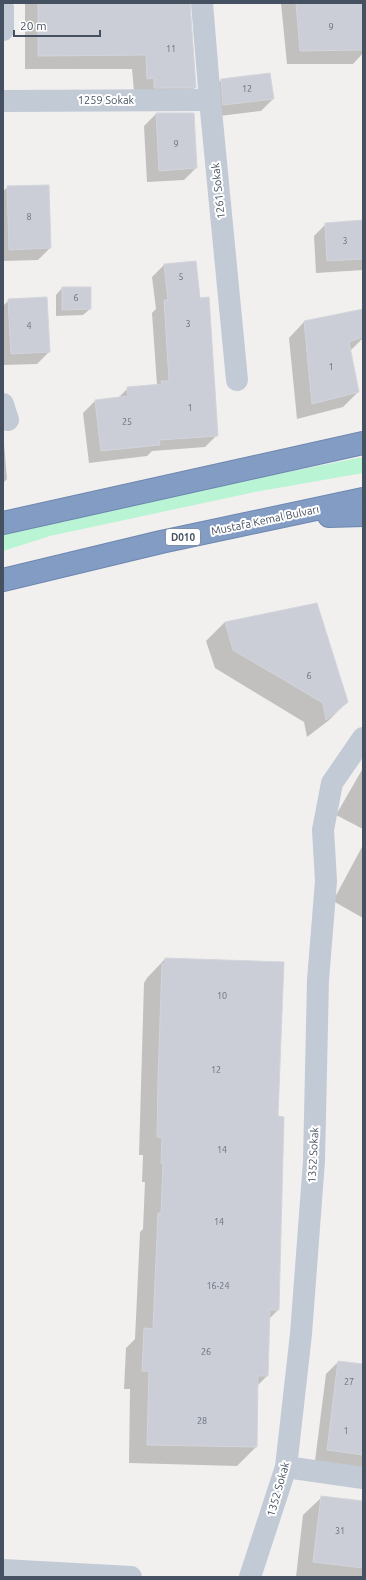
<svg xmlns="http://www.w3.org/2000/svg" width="366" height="1580" viewBox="0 0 366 1580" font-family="Ubuntu,sans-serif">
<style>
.green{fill:#b9f4d5}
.shadow{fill:#0003}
.building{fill:#cbced6;stroke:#d3d5dc}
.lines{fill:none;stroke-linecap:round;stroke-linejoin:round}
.highway-casing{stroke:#6d87b0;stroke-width:24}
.minor{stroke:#c2cad6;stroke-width:22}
.highway{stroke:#829cc4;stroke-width:22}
.labels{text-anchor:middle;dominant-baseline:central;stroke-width:4;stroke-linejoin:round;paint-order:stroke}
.number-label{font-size:9px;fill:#66707e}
.shield{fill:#fff;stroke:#7d8590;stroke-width:1}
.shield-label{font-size:10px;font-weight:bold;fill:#455160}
.street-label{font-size:11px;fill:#455160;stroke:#fff}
</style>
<rect width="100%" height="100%" fill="#f2f0ef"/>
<!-- green -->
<path class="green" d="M 363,457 L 363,473 L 255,492 L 50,536 L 3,551 L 3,535 L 197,490 Z"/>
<!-- shadow -->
<g class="shadow">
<path d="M 25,3 L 189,3 L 195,87 L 181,101 L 134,92 L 132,69 L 25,69 Z"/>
<path d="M 281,3 L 363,3 L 363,53 L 353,64 L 287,64 Z"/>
<path d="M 221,80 L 273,99 L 261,111 L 211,117 L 209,92 Z"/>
<path d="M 156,114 L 193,114 L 196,168 L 184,180 L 147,182 L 144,126 Z"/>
<path d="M 8,187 L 50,248 L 38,260 L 3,261 L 3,191 Z"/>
<path d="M 363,221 L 363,270 L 316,273 L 314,236 L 326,224 Z"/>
<path d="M 195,262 L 217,435 L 205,447 L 152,451 L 147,456 L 89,463 L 83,413 L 95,401 L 118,398 L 128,388 L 157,385 L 152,313 L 156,309 L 152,277 L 164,265 Z"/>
<path d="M 62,288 L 90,309 L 83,315 L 56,316 L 56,295 Z"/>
<path d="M 9,300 L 49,352 L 37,364 L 3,365 L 3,306 Z"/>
<path d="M 361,310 L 363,338 L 350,351 L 358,392 L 343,407 L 297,419 L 289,338 L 304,322 Z"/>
<path d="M 3,432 L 7,479 L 3,483 Z"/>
<path d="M 225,622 L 347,702 L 328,721 L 307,737 L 304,722 L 215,668 L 206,641 Z"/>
<path d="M 363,768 L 363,829 L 336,815 Z"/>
<path d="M 363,845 L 363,918 L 333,901 Z"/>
<path d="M 165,959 L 276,1117 L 278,1310 L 269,1319 L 267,1376 L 257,1386 L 256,1447 L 237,1466 L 129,1463 L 130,1389 L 124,1389 L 126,1348 L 135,1339 L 140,1232 L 143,1229 L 145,1182 L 142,1182 L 143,1155 L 139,1155 L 144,983 L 147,978 Z"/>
<path d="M 338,1362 L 363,1365 L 363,1468 L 315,1461 L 326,1374 Z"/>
<path d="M 322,1497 L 363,1502 L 363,1577 L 296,1577 L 303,1515 Z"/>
</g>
<!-- building -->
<g class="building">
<path d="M 38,3 L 190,3 L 196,88 L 154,88 L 154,78 L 147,79 L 146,55 L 38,56 Z"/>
<path d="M 296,3 L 363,3 L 363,50 L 300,51 Z"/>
<path d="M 270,73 L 274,99 L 223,105 L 221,79 Z"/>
<path d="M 156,113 L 194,113 L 197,168 L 159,171 Z"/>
<path d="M 49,185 L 51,248 L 9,250 L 7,186 Z"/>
<path d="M 363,220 L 363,259 L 327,261 L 325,223 Z"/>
<path d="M 196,261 L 200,298 L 209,297 L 218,436 L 159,440 L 160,445 L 101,451 L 95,400 L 128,396 L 127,387 L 162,384 L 161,381 L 169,381 L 164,300 L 168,300 L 164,264 Z"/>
<path d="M 62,287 L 91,287 L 91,309 L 62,310 Z"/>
<path d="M 47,297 L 50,352 L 11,354 L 8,299 Z"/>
<path d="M 363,309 L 363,337 L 349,342 L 359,392 L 312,404 L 304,321 Z"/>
<path d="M 317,603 L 348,702 L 326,720 L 323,703 L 233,650 L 225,622 Z"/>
<path d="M 165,958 L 284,962 L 278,1116 L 284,1117 L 279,1310 L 270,1310 L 268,1376 L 258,1376 L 257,1447 L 147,1445 L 149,1371 L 142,1371 L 144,1328 L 153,1329 L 158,1213 L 161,1213 L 163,1164 L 161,1163 L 162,1137 L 157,1137 L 158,1079 L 162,964 L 165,964 Z"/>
<path d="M 338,1361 L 363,1364 L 363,1455 L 327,1450 Z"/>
<path d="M 321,1496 L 363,1501 L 363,1568 L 313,1562 Z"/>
</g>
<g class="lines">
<defs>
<g id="highway">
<path d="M 329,516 L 363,515"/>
<path d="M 3,523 L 363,443"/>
<path d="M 3,580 L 161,542 L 363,499"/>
</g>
</defs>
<!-- highway casing -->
<use href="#highway" class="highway-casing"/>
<!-- minor -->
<g class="minor">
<path d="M 202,3 L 210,100 L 237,380"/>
<path d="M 3,8 L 3,30"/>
<path d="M 3,101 L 210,100"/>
<path d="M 3,404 L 8,420"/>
<path d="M 286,1467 L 363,1478"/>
<path d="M 3,1570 L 131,1577"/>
<path d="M 250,1577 L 286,1467 L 301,1334 L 314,1161 L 318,980 L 326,881 L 323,830 L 332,783 L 363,738"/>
</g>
<!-- highway -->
<use href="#highway" class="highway"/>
</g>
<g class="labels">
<!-- number labels -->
<g class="number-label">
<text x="331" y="27">9</text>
<text x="171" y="49">11</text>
<text x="247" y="89">12</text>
<text x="176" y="144">9</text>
<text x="29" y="217">8</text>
<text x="345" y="241">3</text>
<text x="181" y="277">5</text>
<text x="76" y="298">6</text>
<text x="188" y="324">3</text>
<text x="29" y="326">4</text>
<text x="331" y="367">1</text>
<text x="190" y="408">1</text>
<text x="127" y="422">25</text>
<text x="309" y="676">6</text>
<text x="222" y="996">10</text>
<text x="216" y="1070">12</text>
<text x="222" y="1150">14</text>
<text x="219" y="1222">14</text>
<text x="218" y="1286">16-24</text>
<text x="206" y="1352">26</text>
<text x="349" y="1382">27</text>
<text x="202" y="1421">28</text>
<text x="346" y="1431">1</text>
<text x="340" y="1531">31</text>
</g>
<!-- shield labels -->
<rect class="shield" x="166" y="529" width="34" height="16" rx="3"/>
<g class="shield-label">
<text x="183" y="537">D010</text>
</g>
<!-- street labels -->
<g class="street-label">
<text x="106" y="100">1259 Sokak</text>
<text transform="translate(218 191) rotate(-96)">1261 Sokak</text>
<text transform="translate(265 520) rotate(-12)">Mustafa Kemal Bulvarı</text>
<text transform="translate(313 1155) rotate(-87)">1352 Sokak</text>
<text transform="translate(278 1489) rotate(-74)">1352 Sokak</text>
</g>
</g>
<!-- border -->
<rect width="366" height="1580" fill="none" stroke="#455160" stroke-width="8"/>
<!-- scale -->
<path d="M14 30v6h86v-6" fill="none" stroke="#455160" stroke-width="2"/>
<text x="20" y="30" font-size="12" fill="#455160" stroke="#ffffff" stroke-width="3" paint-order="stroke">20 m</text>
</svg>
